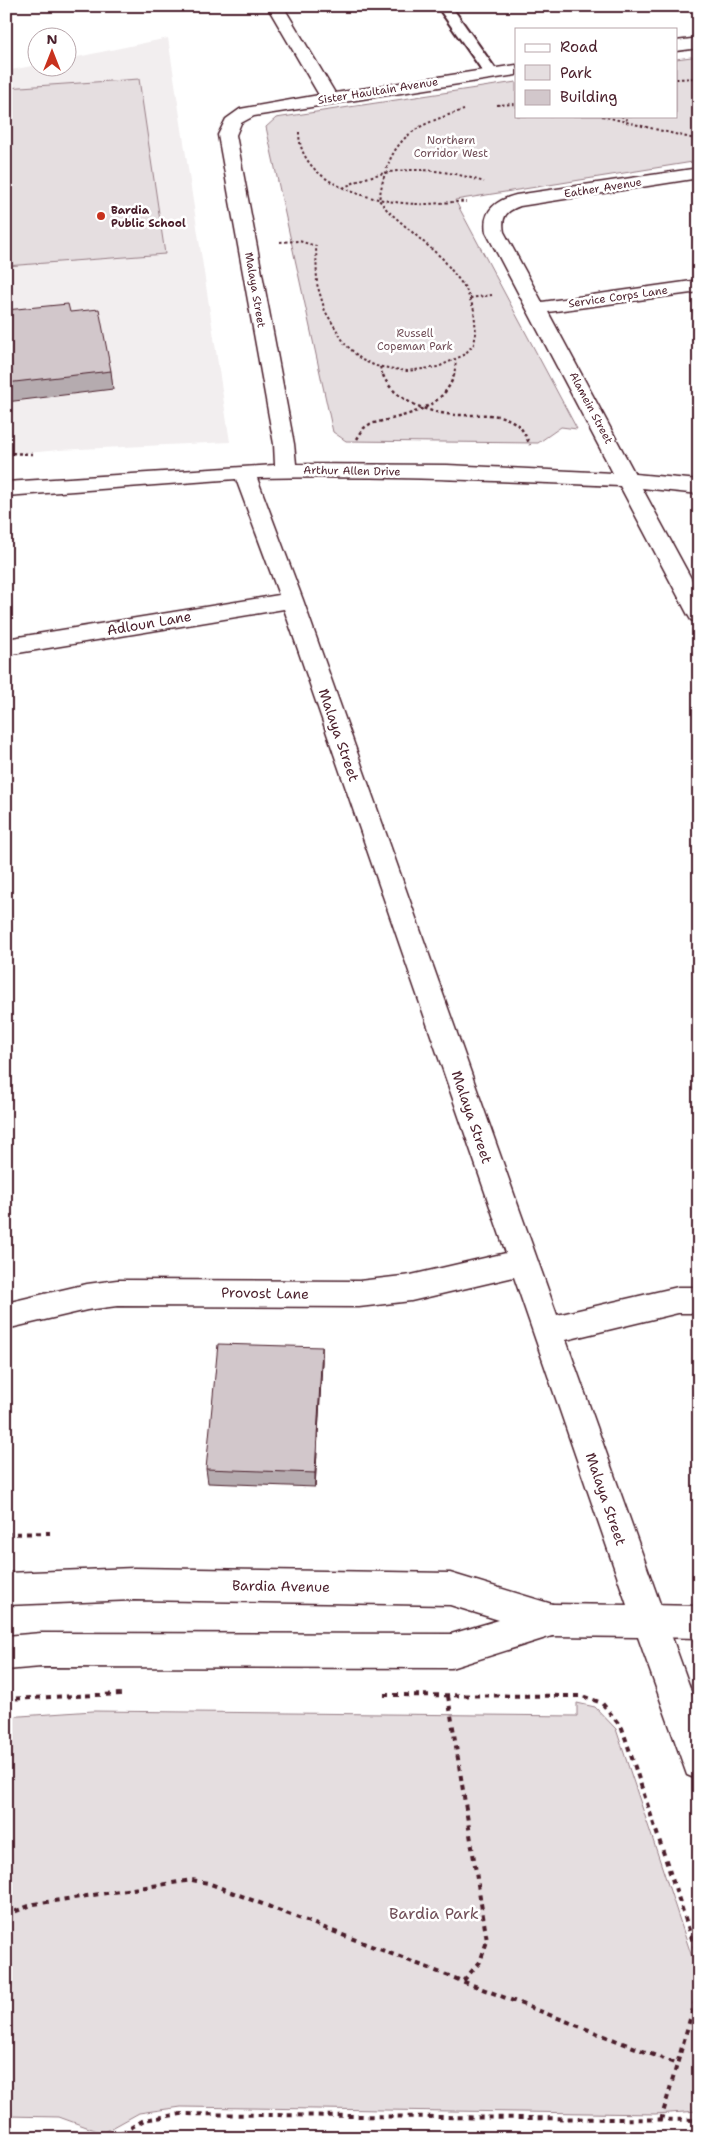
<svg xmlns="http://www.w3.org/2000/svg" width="705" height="2144" viewBox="0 0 705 2144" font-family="'Shantell Sans',sans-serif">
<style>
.built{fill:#f2eeef}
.green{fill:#e5dee0;stroke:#987e86}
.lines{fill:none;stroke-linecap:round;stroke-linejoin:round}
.service-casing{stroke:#4a1f2b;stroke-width:4}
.minor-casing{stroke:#4a1f2b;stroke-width:3}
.tertiary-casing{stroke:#4a1f2b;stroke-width:3}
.path-far2{stroke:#4a1f2b;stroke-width:2;stroke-dasharray:2.5 2.5;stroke-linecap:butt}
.path-far1{stroke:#4a1f2b;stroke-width:2.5;stroke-dasharray:3 3;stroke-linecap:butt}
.path{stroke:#4a1f2b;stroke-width:4;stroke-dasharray:5 5;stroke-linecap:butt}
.service{fill:#fff;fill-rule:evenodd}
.minor{fill:#fff;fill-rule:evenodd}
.tertiary{fill:#fff;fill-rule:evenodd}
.wall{fill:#b5abaf;stroke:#4a1f2b}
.shaded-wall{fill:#938b8e;stroke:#4a1f2b}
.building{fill:#d2c7cb;stroke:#4a1f2b}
.poi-dot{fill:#c8321e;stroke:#fff;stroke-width:2}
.labels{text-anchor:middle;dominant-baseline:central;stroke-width:5;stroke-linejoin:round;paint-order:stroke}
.far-street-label{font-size:11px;fill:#4a1f2b;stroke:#fff}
.far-park-label{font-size:11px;fill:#714f58;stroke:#fff}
.far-poi-label{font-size:11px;font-weight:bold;fill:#4a1f2b;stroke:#fff;text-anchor:start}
.street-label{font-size:14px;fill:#4a1f2b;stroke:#fff}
.near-park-label{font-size:16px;fill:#714f58;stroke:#fff}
</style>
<rect width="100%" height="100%" fill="#fff"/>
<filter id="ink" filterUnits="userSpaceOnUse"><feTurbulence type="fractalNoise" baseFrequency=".02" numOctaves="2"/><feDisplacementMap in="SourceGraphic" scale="10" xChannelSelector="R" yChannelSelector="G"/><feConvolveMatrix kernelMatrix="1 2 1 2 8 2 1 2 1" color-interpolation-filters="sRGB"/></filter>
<g filter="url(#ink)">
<!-- built -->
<path class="built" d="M 168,38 L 230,442 L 59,450 L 6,455 L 6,71 L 37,65 L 38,68 L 68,68 L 68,59 Z"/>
<!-- green -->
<g class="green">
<path d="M 699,56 L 699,161 L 455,200 L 577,429 L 561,427 L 538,443 L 346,441 L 333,432 L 266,127 L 276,118 L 516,82 L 516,116 L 676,116 L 676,59 Z"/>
<path d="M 139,79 L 165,254 L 6,266 L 6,88 Z"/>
<path d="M 577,1703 L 595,1707 L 616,1729 L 699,1978 L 699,2111 L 655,2114 L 181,2107 L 139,2113 L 103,2133 L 59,2117 L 6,2116 L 6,1717 L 93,1711 L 577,1716 Z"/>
</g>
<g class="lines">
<defs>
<path id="service" d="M 437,6 L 451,6 L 499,74 L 497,77 L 487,77 Z"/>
<g id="minor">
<path d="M 267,6 L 283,6 L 335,93 L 516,65 L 516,75 L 254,116 L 241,123 L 236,135 L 294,444 L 296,464 L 447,465 L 613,473 L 486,232 C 482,210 497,200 516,195 L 699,168 L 699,178 L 520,206 C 506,211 501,217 504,232 L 542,302 L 699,280 L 699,292 L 548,312 L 635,474 L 699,480 L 699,494 L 642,488 L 699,593 L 699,623 L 691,620 L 688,615 L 620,486 C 499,481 378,475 257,478 L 303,600 L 557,1315 L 678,1287 L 699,1287 L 699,1313 L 678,1313 L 566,1340 L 699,1713 L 699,1780 L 687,1775 L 638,1637 L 552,1636 L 540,1631 L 535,1620 L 540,1609 L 552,1604 L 627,1605 L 514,1277 L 411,1301 L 359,1307 L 117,1306 L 87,1310 L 6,1329 L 6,1303 L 87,1284 L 117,1280 L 359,1281 L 411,1275 L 506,1253 L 284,609 L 6,655 L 6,639 L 279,595 L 236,479 L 6,496 L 6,482 L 275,465 L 274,444 L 218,135 L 226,119 L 240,109 L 319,95 Z"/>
<path d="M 699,38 L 699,48 L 676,51 L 676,41 Z"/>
</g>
<g id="tertiary">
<path d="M 134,1568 L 450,1573 L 552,1604 L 564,1609 L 569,1620 L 564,1631 L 552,1636 L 451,1668 L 41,1667 L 6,1670 L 6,1636 L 41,1633 L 451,1634 L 499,1620 L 450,1605 L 134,1600 L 6,1605 L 6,1573 Z"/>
<path d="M 648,1605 L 699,1606 L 699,1638 L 648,1637 L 636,1633 L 631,1621 L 636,1609 Z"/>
</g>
</defs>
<!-- service casing -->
<use href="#service" class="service-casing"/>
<!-- minor casing -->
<use href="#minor" class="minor-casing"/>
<!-- tertiary casing -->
<use href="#tertiary" class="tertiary-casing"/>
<!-- path-far2 -->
<g class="path-far2">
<path d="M 676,79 L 699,78"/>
<path d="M 497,105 L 516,104"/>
<path d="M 602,116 L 699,140"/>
<path d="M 621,116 L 629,121"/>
<path d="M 299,132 C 299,185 373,202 416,204 C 432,205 449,201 466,202"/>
<path d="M 343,188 C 388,164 436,166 484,182"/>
<path d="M 280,242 L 299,241 L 316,246 L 317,284 L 325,311 L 345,344 L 362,360 L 376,366 L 407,371 L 438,367 L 464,355 L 474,344 L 476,333 L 474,310 L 466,289 L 443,259 L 388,211 L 379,200 C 389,140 408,127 464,110"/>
<path d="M 470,298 L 492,295"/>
<path d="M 380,367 L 383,376"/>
<path d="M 454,376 L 456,361"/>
</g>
<!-- path-far1 -->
<g class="path-far1">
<path d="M 383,375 C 394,402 432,414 458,415 C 478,416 498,411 515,423 C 523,428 526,437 530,445"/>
<path d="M 357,439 L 364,428 L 370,424 C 401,416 443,411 454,375"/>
<path d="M 6,453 L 33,454"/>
</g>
<!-- path -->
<g class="path">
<path d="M 6,1534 L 50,1533"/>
<path d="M 384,1695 L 582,1696 L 602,1703 L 622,1728 L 699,1960"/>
<path d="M 448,1696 L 487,1941 L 480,1962 L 463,1981"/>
<path d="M 6,1699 L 121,1694"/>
<path d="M 6,1915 L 34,1904 L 192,1880 L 208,1883 L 677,2064"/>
<path d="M 661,2120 L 699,1988"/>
<path d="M 6,2134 L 32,2135 L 41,2138"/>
<path d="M 113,2138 L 144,2120 L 181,2114 L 699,2120"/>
</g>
<!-- service -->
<use href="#service" class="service"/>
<!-- minor -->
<use href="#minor" class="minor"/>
<!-- tertiary -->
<use href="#tertiary" class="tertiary"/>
</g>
<!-- wall -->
<g class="wall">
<path d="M 6,310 L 111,371 L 113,389 L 6,402 Z"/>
<path d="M 322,1347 L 322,1362 L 315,1487 L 208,1483 L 206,1469 Z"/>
</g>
<!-- shaded-wall -->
<path class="shaded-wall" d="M 322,1347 L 322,1362 L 315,1487 L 315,1473 Z"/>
<!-- building -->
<g class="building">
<path d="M 68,304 L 70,312 L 99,309 L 111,371 L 6,383 L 6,310 Z"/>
<path d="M 218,1344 L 322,1347 L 315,1473 L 206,1469 Z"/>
</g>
</g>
<!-- markers -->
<circle class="poi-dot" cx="101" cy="216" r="5"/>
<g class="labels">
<!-- far-street labels -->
<g class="far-street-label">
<text transform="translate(378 91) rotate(-9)">Sister Haultain Avenue</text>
<text transform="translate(603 188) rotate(-9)">Eather Avenue</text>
<text transform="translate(255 290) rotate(80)">Malaya Street</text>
<text transform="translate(618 297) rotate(-8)">Service Corps Lane</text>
<text transform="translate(591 408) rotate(62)">Alamein Street</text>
<text transform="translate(352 471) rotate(1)">Arthur Allen Drive</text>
</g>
<!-- far-park labels -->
<g class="far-park-label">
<text x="451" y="140">Northern<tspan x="451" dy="13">Corridor West</tspan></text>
<text x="415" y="333">Russell<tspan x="415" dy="13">Copeman Park</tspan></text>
</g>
<!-- far-poi labels -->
<g class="far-poi-label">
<text x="111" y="210">Bardia<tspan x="111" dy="13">Public School</tspan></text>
</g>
<!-- street labels -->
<g class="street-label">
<text transform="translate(149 623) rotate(-10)">Adloun Lane</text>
<text transform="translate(339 735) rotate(71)">Malaya Street</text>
<text transform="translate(472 1117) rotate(71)">Malaya Street</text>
<text transform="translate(265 1293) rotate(1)">Provost Lane</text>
<text transform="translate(606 1499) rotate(71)">Malaya Street</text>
<text transform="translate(281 1586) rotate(1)">Bardia Avenue</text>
</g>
<!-- near-park labels -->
<g class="near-park-label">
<text x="434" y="1913">Bardia Park</text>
</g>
</g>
<!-- margin -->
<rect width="705" height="2144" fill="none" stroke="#fff" stroke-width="25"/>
<rect x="12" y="12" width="680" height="2119" fill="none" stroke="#4a1f2b" stroke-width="2" filter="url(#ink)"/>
<!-- legend -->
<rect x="515" y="28" width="162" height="90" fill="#ffffff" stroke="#b7a5aa"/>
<rect x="525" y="44" width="25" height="8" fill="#ffffff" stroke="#b7a5aa"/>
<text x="560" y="52" font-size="15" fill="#4a1f2b">Road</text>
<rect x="525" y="65" width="25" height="15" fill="#e5dee0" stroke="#b7a5aa"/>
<text x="560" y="78" font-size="15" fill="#4a1f2b">Park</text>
<rect x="525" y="90" width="25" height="15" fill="#d2c7cb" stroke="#b7a5aa"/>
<text x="560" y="102" font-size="15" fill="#4a1f2b">Building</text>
<!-- north arrow -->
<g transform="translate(52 52)"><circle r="24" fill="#ffffff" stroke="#b7a5aa"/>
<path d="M0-4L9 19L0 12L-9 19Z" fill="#c8321e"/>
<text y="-8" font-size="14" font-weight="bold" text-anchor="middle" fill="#4a1f2b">N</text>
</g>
</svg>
